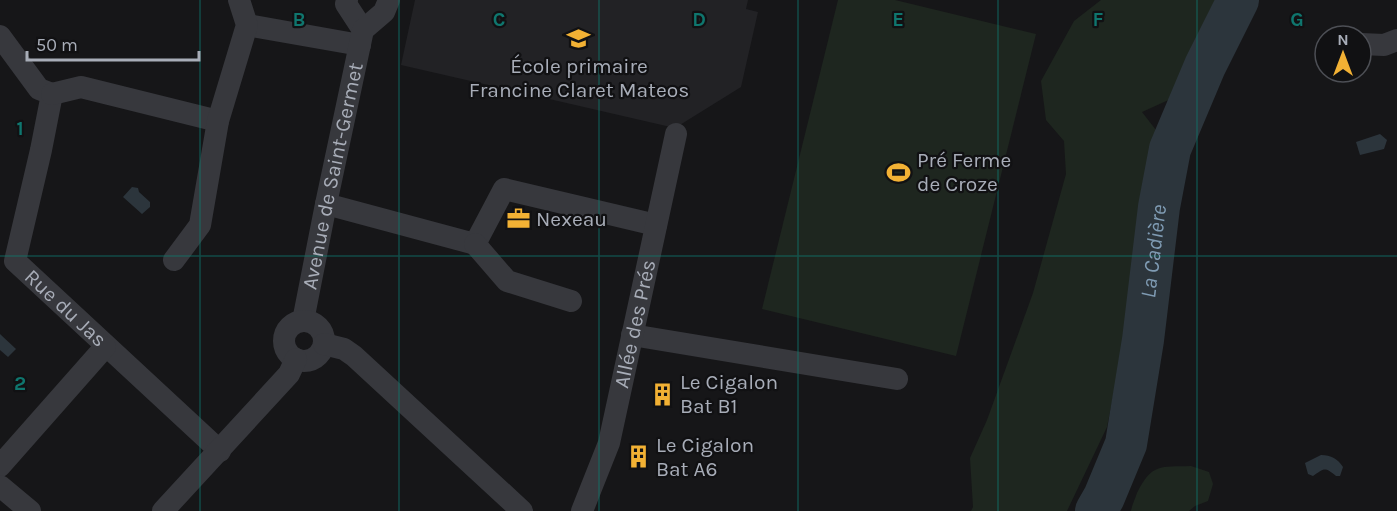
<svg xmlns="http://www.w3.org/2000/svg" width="1397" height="511" viewBox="0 0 1397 511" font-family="Karla,sans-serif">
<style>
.built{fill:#222225}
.green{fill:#1e261f}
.water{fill:#2c353c}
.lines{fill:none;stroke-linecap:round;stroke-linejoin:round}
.river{stroke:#2c353c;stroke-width:42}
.minor{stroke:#37383d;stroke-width:22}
.grid{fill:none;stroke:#0f766e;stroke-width:1.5;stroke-opacity:0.55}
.labels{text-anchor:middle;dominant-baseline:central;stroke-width:4.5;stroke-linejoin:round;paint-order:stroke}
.poi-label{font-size:21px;fill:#a8adb8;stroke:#111113;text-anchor:start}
.street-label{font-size:21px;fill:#a8adb8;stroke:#111113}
.water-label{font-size:22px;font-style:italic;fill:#7f9bb3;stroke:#111113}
.grid-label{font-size:20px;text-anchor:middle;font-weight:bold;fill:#0f766e;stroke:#111113;stroke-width:4.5;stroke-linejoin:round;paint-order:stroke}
</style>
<rect width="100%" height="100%" fill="#161618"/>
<!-- built -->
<path class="built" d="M 415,0 L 748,0 L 746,9 L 758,12 L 741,87 L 675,128 L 401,65 Z"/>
<!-- green -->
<g class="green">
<path d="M 838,0 L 895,0 L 1036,34 L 956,356 L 762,309 Z"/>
<path d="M 1101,0 L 1232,0 L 1186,92 L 1142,112 L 1166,143 L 1155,215 L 1129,315 L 1107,427 L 1067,511 L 971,511 L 973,507 L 970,458 L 987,420 L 1033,293 L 1066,174 L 1064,141 L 1046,120 L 1041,81 L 1074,21 Z"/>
<path d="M 1191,466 L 1209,472 L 1213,484 L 1208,501 L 1195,506 L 1189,511 L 1131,511 C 1132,505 1135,499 1137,493 C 1152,463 1160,467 1191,466 Z"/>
</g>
<!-- water -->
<g class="water">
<path d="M 1380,134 L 1387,140 L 1384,149 L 1360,155 L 1356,142 Z"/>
<path d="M 132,187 L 138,188 L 139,192 L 150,202 L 150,207 L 142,214 L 123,197 Z"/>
<path d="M 0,334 L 16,349 L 8,357 L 0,350 Z"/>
<path d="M 1321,455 C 1331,455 1338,459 1343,467 L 1340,476 L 1336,476 C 1324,466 1324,469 1313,476 L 1308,474 L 1305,463 Z"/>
</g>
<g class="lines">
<!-- river -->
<path class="river" id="s1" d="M 1096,511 L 1104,497 L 1126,444 L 1143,340 L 1159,207 L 1170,149 L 1205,66 L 1238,0"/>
<!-- minor -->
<g class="minor">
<path d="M 347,0 L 346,4 L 363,30"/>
<path d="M 247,25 L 360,45"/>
<path id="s2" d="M 0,36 L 39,89 L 52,94 L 41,150 L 15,261 L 220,451"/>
<path d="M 1361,44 L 1384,45 L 1397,40"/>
<path d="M 52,94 L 81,87 L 218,121"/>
<path d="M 326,204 L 475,244 L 504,189 L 656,225"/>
<path d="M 475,244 L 507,281 L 571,301"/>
<path d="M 174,260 L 200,225 L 218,121 L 247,25 L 239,0"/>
<path id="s3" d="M 303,321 L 326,204 L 363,30 L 384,12 L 389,0"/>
<circle cx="304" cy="341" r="20"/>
<path d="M 632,335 L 897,379"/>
<path d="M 324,344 L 344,349 L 354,356 L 522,511"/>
<path d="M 0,466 L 105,347"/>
<path d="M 0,486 L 30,511"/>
<path d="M 163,511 L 289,374 L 296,359"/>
<path id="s4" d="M 582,511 L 609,443 L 676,134"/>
</g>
</g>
<!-- grid -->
<path class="grid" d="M 200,0 L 200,511M 399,0 L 399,511M 599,0 L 599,511M 798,0 L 798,511M 998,0 L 998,511M 1197,0 L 1197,511M 0,256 L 1397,256"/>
<!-- icons -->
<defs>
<symbol id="school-bare" viewBox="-9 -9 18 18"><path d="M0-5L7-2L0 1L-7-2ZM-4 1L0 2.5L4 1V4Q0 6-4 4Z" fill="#f2b134" stroke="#111113" stroke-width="2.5" paint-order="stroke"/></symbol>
<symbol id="stadium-bare" viewBox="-9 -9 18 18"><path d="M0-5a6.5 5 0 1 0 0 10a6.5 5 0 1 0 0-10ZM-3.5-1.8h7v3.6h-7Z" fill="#f2b134" stroke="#111113" stroke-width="2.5" paint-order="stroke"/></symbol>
<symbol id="office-bare" viewBox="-9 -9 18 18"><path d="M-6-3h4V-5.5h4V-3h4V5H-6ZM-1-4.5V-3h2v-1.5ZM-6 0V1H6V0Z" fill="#f2b134" stroke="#111113" stroke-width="2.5" paint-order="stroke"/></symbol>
<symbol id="building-bare" viewBox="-9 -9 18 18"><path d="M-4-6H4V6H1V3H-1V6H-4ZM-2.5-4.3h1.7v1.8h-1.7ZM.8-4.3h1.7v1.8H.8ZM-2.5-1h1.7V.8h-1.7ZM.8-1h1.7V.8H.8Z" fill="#f2b134" stroke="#111113" stroke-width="2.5" paint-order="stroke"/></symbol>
</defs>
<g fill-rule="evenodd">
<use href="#school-bare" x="562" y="22" width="33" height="33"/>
<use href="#stadium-bare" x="882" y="156" width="33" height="33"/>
<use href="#office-bare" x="502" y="202" width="33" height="33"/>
<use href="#building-bare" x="646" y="378" width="33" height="33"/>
<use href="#building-bare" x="622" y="440" width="33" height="33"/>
</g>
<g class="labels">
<!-- poi labels -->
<g class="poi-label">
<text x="579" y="66" text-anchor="middle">École primaire<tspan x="579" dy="24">Francine Claret Mateos</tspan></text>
<text x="917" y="160">Pré Ferme<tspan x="917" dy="24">de Croze</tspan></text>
<text x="536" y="219">Nexeau</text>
<text x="680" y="382">Le Cigalon<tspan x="680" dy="24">Bat B1</tspan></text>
<text x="656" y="445">Le Cigalon<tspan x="656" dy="24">Bat A6</tspan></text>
</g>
<!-- street labels -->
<g class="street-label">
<text stroke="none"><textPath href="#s3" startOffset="148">Avenue de Saint-Germet</textPath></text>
<text stroke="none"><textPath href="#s2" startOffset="320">Rue du Jas</textPath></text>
<text stroke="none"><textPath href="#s4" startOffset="195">Allée des Prés</textPath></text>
</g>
<!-- water labels -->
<g class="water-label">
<text stroke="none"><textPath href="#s1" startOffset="268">La Cadière</textPath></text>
</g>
</g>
<g class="grid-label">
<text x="299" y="26">B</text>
<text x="499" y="26">C</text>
<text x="699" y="26">D</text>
<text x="898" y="26">E</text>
<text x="1098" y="26">F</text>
<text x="1297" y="26">G</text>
<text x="20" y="135">1</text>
<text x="20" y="390">2</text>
</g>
<!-- north arrow -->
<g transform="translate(1343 54)"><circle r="28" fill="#111113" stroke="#4d4f55" stroke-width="1.5"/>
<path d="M0-4.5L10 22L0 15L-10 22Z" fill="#f2b134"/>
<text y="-9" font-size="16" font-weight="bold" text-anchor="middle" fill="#a8adb8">N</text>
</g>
<!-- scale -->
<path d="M27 51v9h172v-9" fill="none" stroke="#a8adb8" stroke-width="3"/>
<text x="36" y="51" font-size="18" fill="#a8adb8" stroke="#111113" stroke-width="4.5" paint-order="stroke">50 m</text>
</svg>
